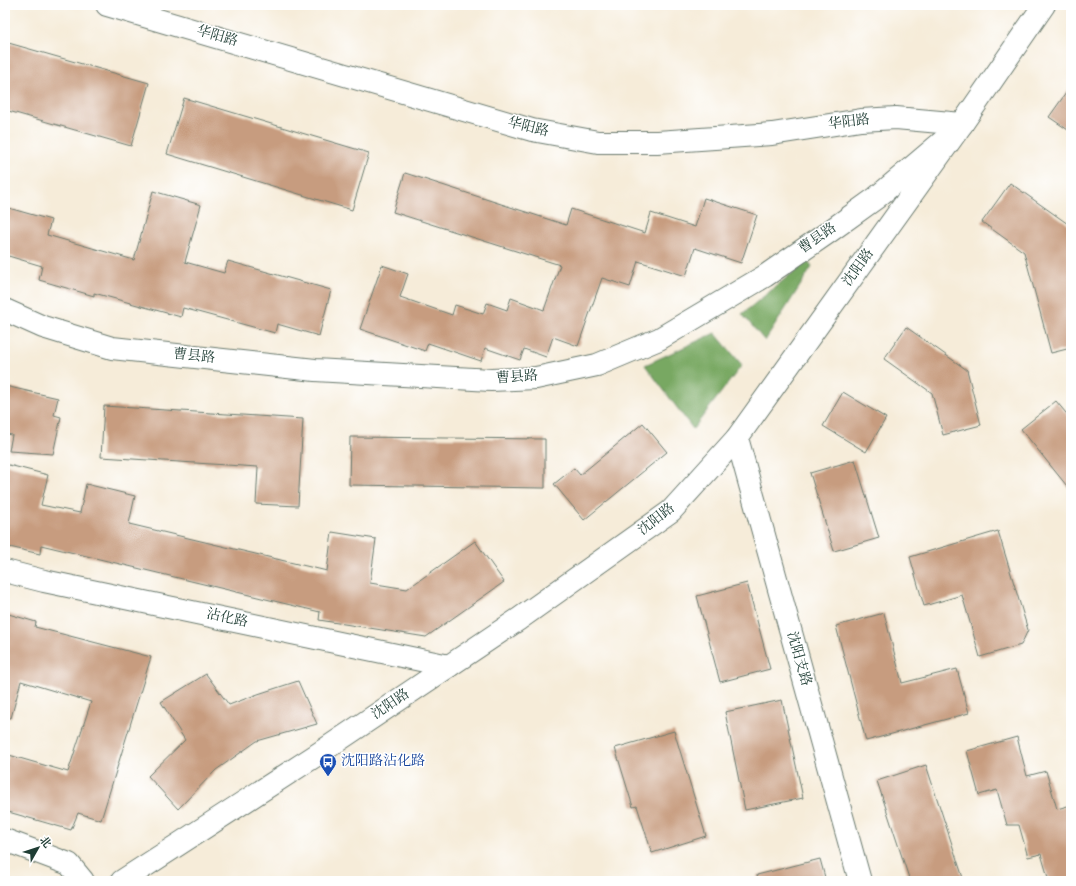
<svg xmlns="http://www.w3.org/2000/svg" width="1076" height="886" viewBox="0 0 1076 886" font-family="'Sorts Mill Goudy','Noto Serif SC',serif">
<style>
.forest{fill:#78a862;stroke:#4c724b}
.building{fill:#c79c7f}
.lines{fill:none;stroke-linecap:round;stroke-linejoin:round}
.minor-casing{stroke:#6a7a6e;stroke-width:24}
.major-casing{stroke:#6a7a6e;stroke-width:24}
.minor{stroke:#fff;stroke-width:22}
.major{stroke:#fff;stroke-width:22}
.labels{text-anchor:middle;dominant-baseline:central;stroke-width:3;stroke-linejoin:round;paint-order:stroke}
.street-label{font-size:14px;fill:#1f3d34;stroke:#fff}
.transit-label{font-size:14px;fill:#164399;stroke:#fff;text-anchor:start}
</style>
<rect width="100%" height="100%" fill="#fff"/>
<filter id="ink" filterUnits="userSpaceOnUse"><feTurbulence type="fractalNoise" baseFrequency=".025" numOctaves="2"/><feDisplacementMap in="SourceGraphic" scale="8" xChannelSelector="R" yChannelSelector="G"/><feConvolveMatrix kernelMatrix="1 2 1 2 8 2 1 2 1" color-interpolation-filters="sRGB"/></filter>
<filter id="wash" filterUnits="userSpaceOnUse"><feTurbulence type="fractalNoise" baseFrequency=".012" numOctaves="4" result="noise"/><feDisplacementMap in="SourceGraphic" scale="16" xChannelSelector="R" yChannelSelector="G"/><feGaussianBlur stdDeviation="0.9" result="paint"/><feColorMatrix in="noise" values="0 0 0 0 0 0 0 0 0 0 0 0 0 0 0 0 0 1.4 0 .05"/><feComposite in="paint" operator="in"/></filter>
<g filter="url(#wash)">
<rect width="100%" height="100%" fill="#f6ecd9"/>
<!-- forest -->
<g class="forest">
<path d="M 807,261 L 812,267 L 765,341 L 742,314 Z"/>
<path d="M 715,333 L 742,365 L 693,429 L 645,365 Z"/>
</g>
<g id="blocks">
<!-- building -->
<g class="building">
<path d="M 5,42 L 149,83 L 131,146 L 5,110 Z"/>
<path d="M 1071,86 L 1071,132 L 1049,117 Z"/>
<path d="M 184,98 L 369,153 L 352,210 L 167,154 Z"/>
<path d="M 405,173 L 566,225 L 571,209 L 645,233 L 651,213 L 695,227 L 704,198 L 757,215 L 741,263 L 695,248 L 686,276 L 638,261 L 630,287 L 602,278 L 578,346 L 553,337 L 546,357 L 524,349 L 520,360 L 485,348 L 481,361 L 428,343 L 425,351 L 360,329 L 382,265 L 408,274 L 400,297 L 452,315 L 455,305 L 483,314 L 487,303 L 507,310 L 511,298 L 544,310 L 560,265 L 393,212 Z"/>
<path d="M 1010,183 L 1068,224 L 1071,236 L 1071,348 L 1051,353 L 1024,252 L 982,222 Z"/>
<path d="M 153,191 L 201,205 L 185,262 L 224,273 L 228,261 L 331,290 L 319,336 L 277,324 L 275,333 L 183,308 L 181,317 L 94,293 L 94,296 L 39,280 L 42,266 L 5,255 L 5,207 L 51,220 L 47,235 L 134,260 Z"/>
<path d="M 906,327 L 967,370 L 981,425 L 943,435 L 932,393 L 884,359 Z"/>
<path d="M 5,386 L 58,398 L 54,415 L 61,417 L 53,454 L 9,451 L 12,435 L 5,434 Z"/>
<path d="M 843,392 L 886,418 L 866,452 L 823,426 Z"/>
<path d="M 1056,401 L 1071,419 L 1071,491 L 1021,429 Z"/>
<path d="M 104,406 L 303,419 L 298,506 L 256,504 L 258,467 L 101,457 Z"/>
<path d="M 643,423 L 667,452 L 584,520 L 554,484 L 574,468 L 580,475 Z"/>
<path d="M 350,437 L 545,439 L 545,488 L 349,485 Z"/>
<path d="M 855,460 L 879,538 L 834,551 L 810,473 Z"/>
<path d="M 5,464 L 48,475 L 41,505 L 80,513 L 86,484 L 135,496 L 129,524 L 327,571 L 332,532 L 376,539 L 370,583 L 407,589 L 475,541 L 504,582 L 426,637 L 319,620 L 320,612 L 41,545 L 40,554 L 5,546 Z"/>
<path d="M 998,531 L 1028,630 L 1021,645 L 980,657 L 962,595 L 924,606 L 910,557 Z"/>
<path d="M 747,583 L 770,669 L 720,682 L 697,596 Z"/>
<path d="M 5,613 L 36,622 L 35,627 L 151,657 L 101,820 L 78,813 L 71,830 L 5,811 L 5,766 L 9,755 L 68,772 L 91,702 L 21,681 L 11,718 L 5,717 Z"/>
<path d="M 884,613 L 902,683 L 957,669 L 969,713 L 866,741 L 836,626 Z"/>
<path d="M 206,674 L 229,705 L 258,694 L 298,681 L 317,724 L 257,741 L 216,770 L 178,809 L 148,776 L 185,740 L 161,702 Z"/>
<path d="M 782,700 L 803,798 L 745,810 L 725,712 Z"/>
<path d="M 674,731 L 706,836 L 652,853 L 637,806 L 633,807 L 615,748 Z"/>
<path d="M 1017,737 L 1027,776 L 1046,771 L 1057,809 L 1071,805 L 1071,881 L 1049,881 L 1041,854 L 1028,857 L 1019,825 L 1007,825 L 997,790 L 979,795 L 967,751 Z"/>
<path d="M 926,765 L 964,881 L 910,881 L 877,781 Z"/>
<path d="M 820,859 L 826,881 L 758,881 L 757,875 Z"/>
</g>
</g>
</g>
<g filter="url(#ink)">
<use href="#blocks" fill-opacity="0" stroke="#6a7a6e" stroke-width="1"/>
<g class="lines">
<defs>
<g id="minor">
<path d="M 107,5 L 532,130 L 598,142 L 657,142 L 772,134 L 861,120 L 896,118 L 962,124"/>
<path d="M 5,310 L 43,327 L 112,348 L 315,370 L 491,380 L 536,378 L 597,365 L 659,339 L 765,276 L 826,234 L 876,198 L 948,137"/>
<path d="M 737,438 L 860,881"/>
<path d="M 5,571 L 44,581 L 449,666"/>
<path d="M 5,840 L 69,864 L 83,881"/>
</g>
<path id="major" d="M 122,881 L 315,756 L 519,619 L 671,511 L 737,438 L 962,124 L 1044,5"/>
</defs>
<!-- minor casing -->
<use href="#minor" class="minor-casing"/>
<!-- major casing -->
<use href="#major" class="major-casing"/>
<!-- minor -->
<use href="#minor" class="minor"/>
<!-- major -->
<use href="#major" class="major"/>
</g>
</g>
<!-- icons -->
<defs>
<symbol id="bus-pin" viewBox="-11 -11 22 30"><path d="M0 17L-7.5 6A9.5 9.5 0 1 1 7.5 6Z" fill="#1a4fb4" stroke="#fff"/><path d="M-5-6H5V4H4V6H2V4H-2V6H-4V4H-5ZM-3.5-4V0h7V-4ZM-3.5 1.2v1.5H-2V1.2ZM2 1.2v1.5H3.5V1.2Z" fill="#fff"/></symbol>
</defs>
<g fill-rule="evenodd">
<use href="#bus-pin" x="318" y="752" width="20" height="27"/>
</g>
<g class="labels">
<!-- street labels -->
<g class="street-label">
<text transform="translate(217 37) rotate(16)">华阳路</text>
<text transform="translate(849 123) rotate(-7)">华阳路</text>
<text transform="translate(528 128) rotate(14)">华阳路</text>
<text transform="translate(818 239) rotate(-35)">曹县路</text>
<text transform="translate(859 268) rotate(-54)">沈阳路</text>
<text transform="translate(194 357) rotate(6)">曹县路</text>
<text transform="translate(517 378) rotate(-4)">曹县路</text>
<text transform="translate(657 520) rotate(-38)">沈阳路</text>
<text transform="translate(227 619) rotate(12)">沾化路</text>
<text transform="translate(798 659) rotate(74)">沈阳支路</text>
<text transform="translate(391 705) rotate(-34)">沈阳路</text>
</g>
<!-- transit labels -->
<g class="transit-label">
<text x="341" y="762">沈阳路沾化路</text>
</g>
</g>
<!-- margin -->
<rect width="1076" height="886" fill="none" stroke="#fff" stroke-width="20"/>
<!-- north arrow -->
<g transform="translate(38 848) rotate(51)" stroke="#ffffff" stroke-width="3" paint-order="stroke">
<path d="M0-3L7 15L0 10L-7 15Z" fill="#1f3d34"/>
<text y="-6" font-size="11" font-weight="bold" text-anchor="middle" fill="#1f3d34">北</text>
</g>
</svg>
